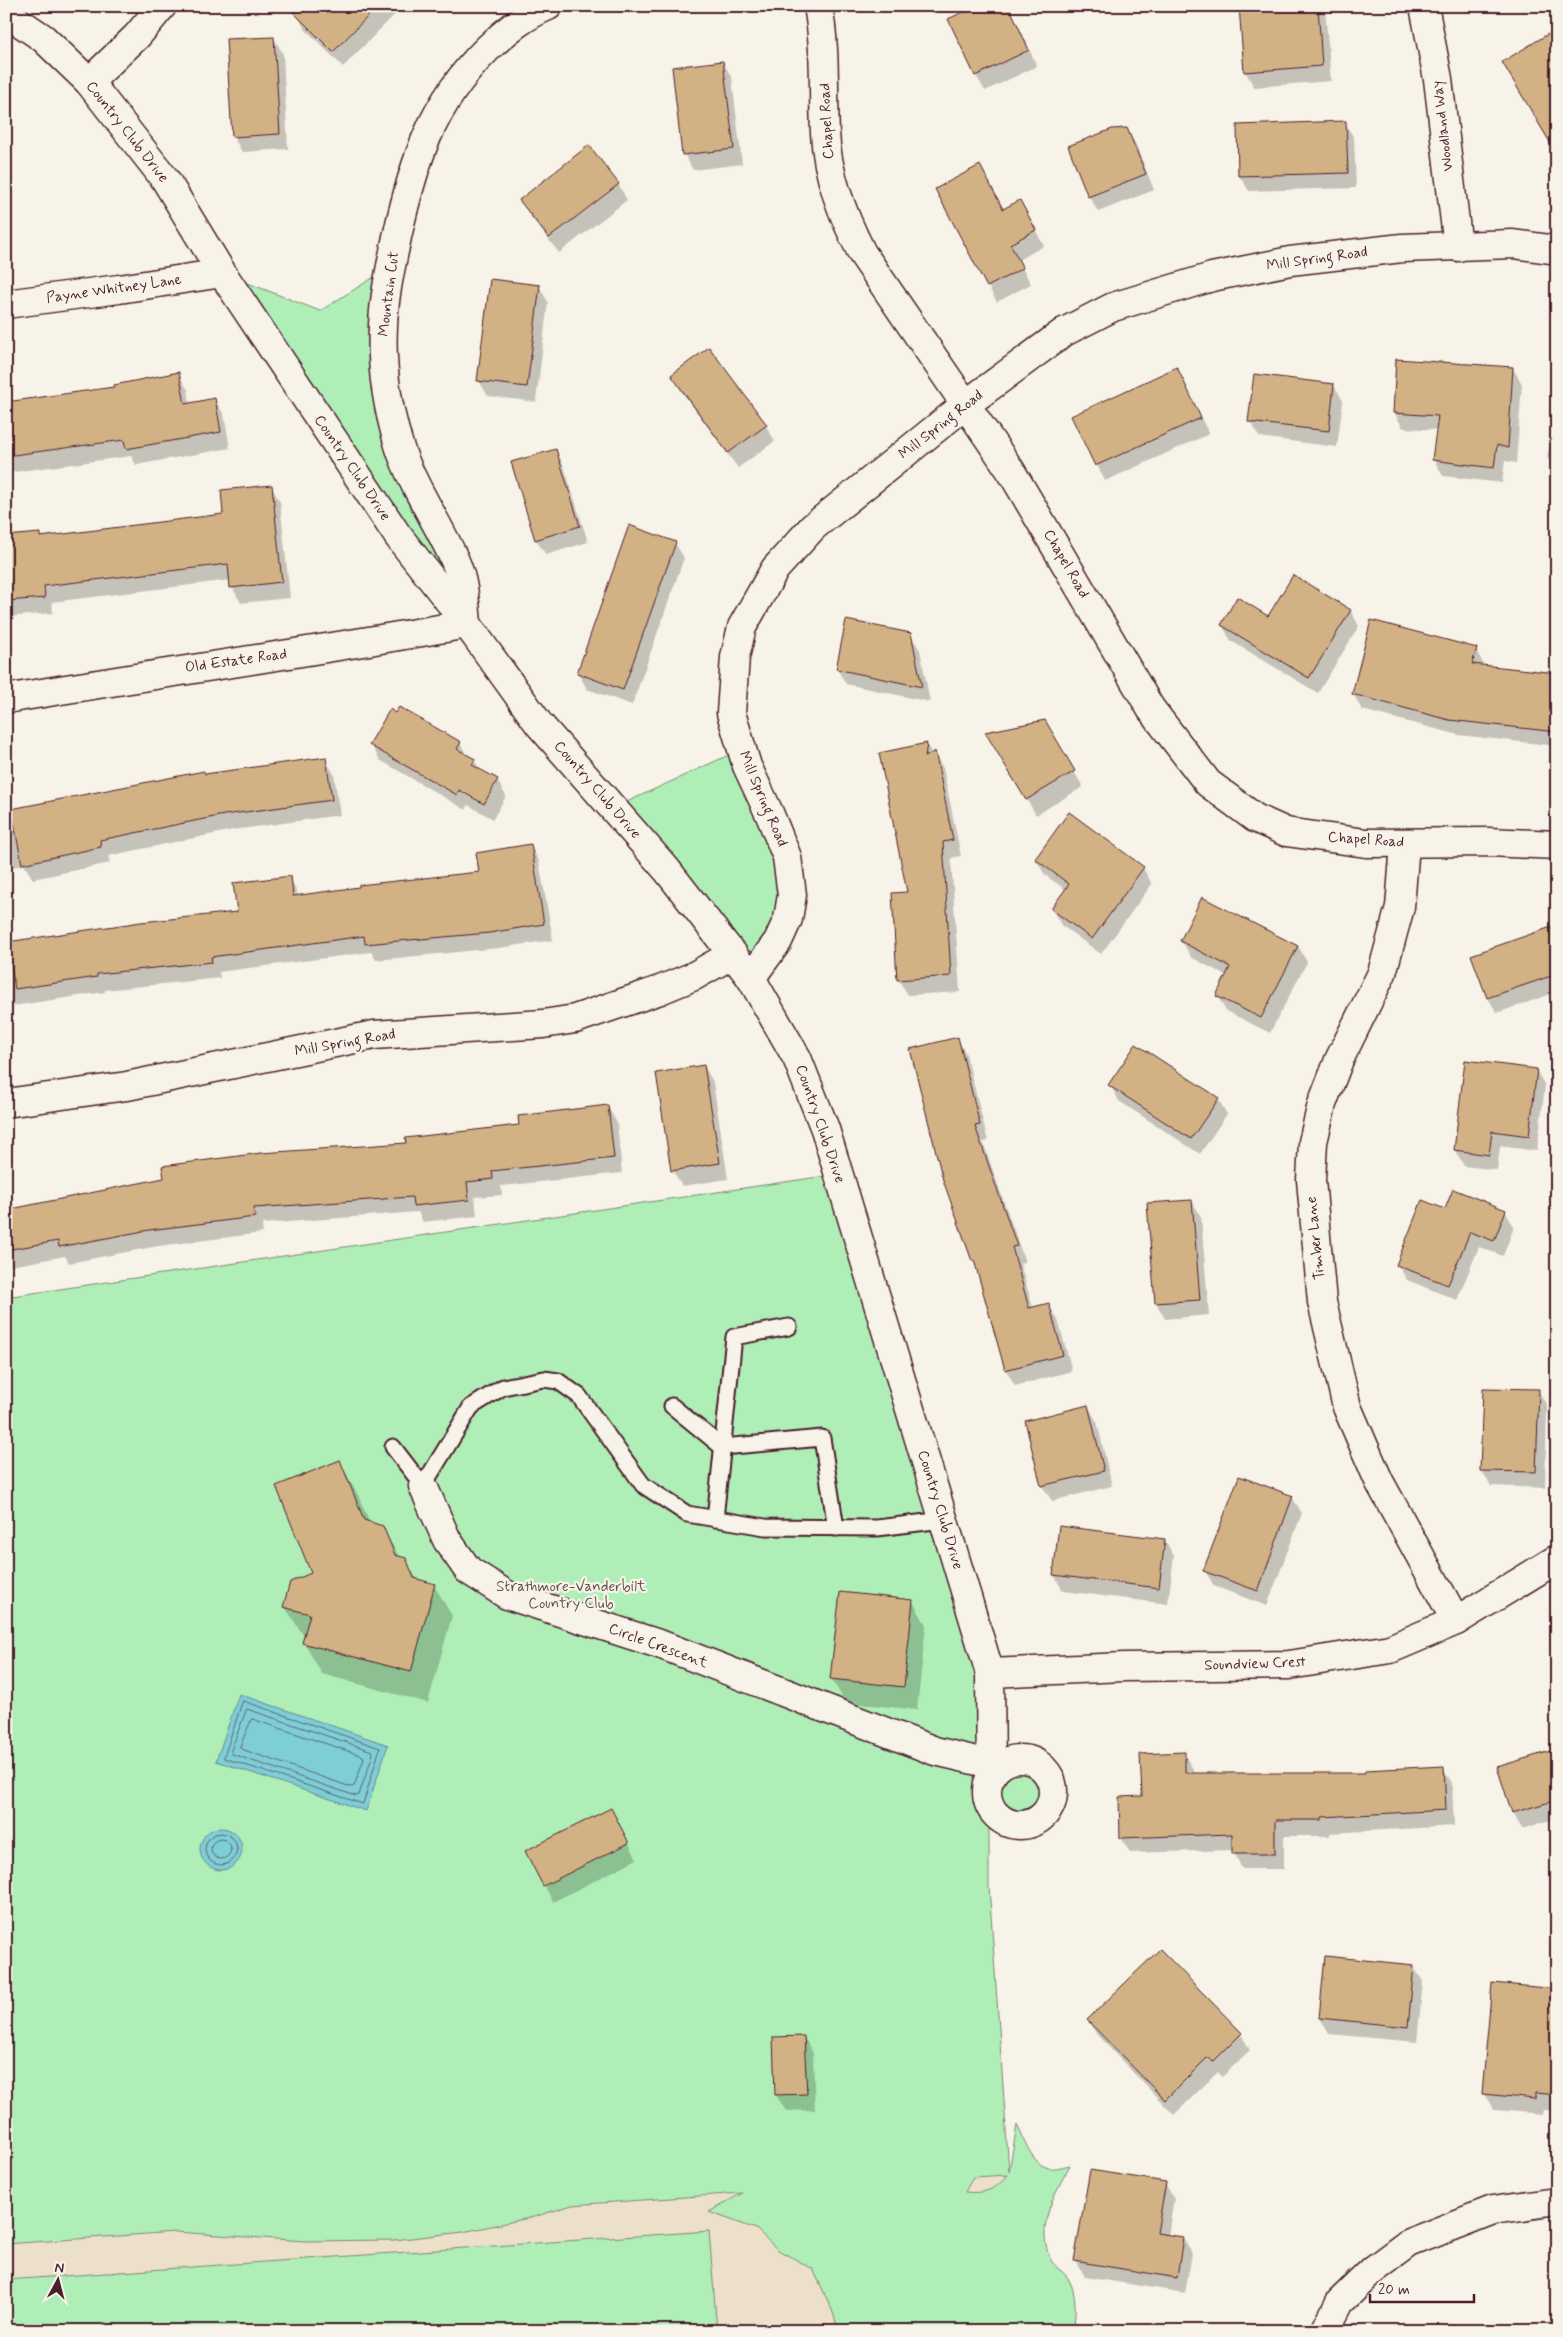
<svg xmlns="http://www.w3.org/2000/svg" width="1563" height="2337" viewBox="0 0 1563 2337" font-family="Mynerve,sans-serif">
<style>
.built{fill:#ece0ca}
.green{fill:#afefb7;stroke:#7c8771;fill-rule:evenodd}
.water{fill:#7eced8;stroke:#698893}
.shadow{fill:#0003}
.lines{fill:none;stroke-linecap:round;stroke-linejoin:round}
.shore{stroke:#5f6570;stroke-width:1}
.building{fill:#d2b285;stroke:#4a1f2b}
.lane-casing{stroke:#4a1f2b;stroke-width:19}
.street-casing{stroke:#4a1f2b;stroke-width:31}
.lane{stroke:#f7f3e8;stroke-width:15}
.street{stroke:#f7f3e8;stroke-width:28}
.labels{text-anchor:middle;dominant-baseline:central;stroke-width:4.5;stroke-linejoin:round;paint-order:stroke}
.street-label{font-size:15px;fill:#4a1f2b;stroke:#f7f3e8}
.park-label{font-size:15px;fill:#63534e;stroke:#f7f3e8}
</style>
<rect width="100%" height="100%" fill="#f7f3e8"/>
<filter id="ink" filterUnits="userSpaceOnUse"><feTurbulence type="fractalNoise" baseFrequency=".02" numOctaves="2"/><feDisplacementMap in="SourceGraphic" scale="10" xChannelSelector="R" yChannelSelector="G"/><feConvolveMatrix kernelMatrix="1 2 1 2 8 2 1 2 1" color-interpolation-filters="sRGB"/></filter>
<g filter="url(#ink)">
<!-- built -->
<path class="built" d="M 1009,2175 L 1017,2331 L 6,2331 L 6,2244 Z"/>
<!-- green -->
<g class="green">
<path d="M 390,267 L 386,390 L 467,624 L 222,273 L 320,311 Z"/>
<path d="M 733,753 L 786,893 L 751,970 L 618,806 Z"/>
<path d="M 839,1174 L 990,1673 L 997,1768 C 1009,1760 1020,1756 1034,1762 C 1084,1783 1026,1861 989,1804 L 989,1886 L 1009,2172 L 1017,2125 C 1024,2138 1032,2166 1050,2168 C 1056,2169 1064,2166 1070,2165 C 1054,2195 1034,2228 1052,2262 C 1056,2268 1064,2272 1068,2278 C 1077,2293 1076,2315 1073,2331 L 839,2331 L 832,2310 L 813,2269 L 778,2250 L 756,2229 L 709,2212 L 742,2193 L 572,2205 L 534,2217 L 463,2232 L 394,2240 L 305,2241 L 175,2232 L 6,2244 L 6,1297 ZM 1008,2175 C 996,2190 984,2194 965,2192 L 973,2177 Z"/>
<path d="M 709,2231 L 717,2331 L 6,2331 L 6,2280 Z"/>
</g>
<!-- water -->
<g class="water">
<path d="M 239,1694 L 388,1745 L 366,1811 L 216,1761 Z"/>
<circle cx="221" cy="1849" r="21"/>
</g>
<!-- shadow -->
<g class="shadow">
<path d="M 303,6 L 403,6 L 343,67 L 305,29 L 296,14 Z"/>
<path d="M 1009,6 L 1037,66 L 985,91 L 976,75 Z"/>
<path d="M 1240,6 L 1325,6 L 1331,81 L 1254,87 L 1245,71 Z"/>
<path d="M 1519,6 L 1549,6 L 1522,11 Z"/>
<path d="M 274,38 L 283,54 L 288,149 L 242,152 L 233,136 Z"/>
<path d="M 723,62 L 732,78 L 742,164 L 693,170 L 684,154 Z"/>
<path d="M 1345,123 L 1354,138 L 1356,188 L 1249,191 L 1239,175 Z"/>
<path d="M 1127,129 L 1136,145 L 1154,190 L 1098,212 L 1089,196 Z"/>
<path d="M 618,184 L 627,200 L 559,253 L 530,216 L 521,200 Z"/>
<path d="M 6,199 L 9,216 L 6,217 Z"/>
<path d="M 1003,211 L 1029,218 L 1044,246 L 1018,260 L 1031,284 L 997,302 L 988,286 Z"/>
<path d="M 539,286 L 548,302 L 536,402 L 488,396 L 479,381 Z"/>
<path d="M 1177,368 L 1209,434 L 1105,481 L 1073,416 Z"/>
<path d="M 1513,368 L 1522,384 L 1516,463 L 1505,461 L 1502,483 L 1443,476 L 1434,460 L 1437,430 L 1403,428 L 1394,412 Z"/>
<path d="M 178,374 L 188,390 L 190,405 L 215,400 L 224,415 L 230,448 L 136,465 L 131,456 L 6,473 L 6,403 L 116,388 Z"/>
<path d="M 672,375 L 766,426 L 775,441 L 738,468 L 681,391 Z"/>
<path d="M 1334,385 L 1343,401 L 1337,447 L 1259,437 L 1250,421 Z"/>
<path d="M 1557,417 L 1557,473 L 1547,457 Z"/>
<path d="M 555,450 L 564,466 L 588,542 L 546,555 L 536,540 Z"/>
<path d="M 271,486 L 280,502 L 290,598 L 241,603 L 232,587 L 231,580 L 52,602 L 53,613 L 6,617 L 6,537 L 39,534 L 41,538 L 225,515 Z"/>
<path d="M 675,543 L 684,558 L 632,705 L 587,689 L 578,673 Z"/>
<path d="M 1350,610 L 1359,626 L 1318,693 L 1231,641 L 1222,625 L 1269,618 Z"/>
<path d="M 910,634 L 920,650 L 930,702 L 846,684 L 837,669 Z"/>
<path d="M 1476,649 L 1484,666 L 1557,674 L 1557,746 L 1459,735 L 1362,710 L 1353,694 Z"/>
<path d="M 396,714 L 460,743 L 468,757 L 474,760 L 481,771 L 497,780 L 506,796 L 493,819 L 468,805 L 466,810 L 380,760 L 371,745 Z"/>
<path d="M 1044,721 L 1083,787 L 1036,815 L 987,733 Z"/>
<path d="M 927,745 L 932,754 L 934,753 L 943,768 L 961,856 L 951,858 L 960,992 L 908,995 L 898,979 L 909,893 L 881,754 Z"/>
<path d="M 325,759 L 334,774 L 340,815 L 233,830 L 108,856 L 110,863 L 33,879 L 24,865 L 6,868 L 6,811 L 203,772 L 205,776 Z"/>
<path d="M 530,845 L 539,861 L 553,940 L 499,948 L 376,960 L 371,952 L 219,972 L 220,978 L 105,990 L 105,992 L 6,1007 L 6,949 L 239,913 L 290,877 L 299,897 L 480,873 Z"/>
<path d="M 1036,859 L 1143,868 L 1152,884 L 1101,954 L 1061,925 L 1052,909 L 1066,890 L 1045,875 Z"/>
<path d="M 1557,927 L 1557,992 L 1497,1013 L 1488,998 Z"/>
<path d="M 1182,941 L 1298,946 L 1307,962 L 1270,1033 L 1226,1011 L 1217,995 L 1227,976 L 1191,957 Z"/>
<path d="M 957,1038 L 966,1054 L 988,1141 L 983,1142 L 1025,1262 L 1020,1263 L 1033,1308 L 1049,1305 L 1058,1320 L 1072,1371 L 1015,1386 L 1006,1370 L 979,1271 L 973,1261 L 945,1180 Z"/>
<path d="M 704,1066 L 713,1082 L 728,1179 L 682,1186 L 673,1171 Z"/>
<path d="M 1536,1070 L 1545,1086 L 1537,1151 L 1500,1146 L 1497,1170 L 1464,1166 L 1455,1150 Z"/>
<path d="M 1110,1085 L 1218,1099 L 1227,1114 L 1200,1154 L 1119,1101 Z"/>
<path d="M 608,1107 L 617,1123 L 622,1173 L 501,1186 L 502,1195 L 475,1197 L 477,1216 L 423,1222 L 418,1212 L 262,1224 L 263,1233 L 158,1246 L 69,1263 L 65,1256 L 6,1267 L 6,1201 L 12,1210 L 520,1127 Z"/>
<path d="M 1192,1201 L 1201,1217 L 1209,1315 L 1165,1319 L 1156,1303 Z"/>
<path d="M 1445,1210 L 1505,1211 L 1514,1227 L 1503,1256 L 1479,1247 L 1457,1300 L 1407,1280 L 1398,1265 Z"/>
<path d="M 1538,1390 L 1547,1406 L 1545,1488 L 1491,1486 L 1481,1470 Z"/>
<path d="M 1088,1406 L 1097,1422 L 1112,1486 L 1052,1501 L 1042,1486 Z"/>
<path d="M 340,1462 L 357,1493 L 370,1523 L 382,1527 L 400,1558 L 405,1559 L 418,1581 L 434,1585 L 452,1616 L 428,1703 L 322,1674 L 304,1643 L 305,1638 L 285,1607 L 312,1574 Z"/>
<path d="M 1292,1497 L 1302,1513 L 1267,1606 L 1214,1586 L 1205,1571 Z"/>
<path d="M 1165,1540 L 1174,1556 L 1168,1604 L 1063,1591 L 1054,1575 Z"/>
<path d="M 913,1602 L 926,1625 L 917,1710 L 845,1702 L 831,1678 Z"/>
<path d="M 1557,1750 L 1557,1818 L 1522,1829 L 1513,1813 L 1499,1768 Z"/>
<path d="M 1184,1754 L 1193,1769 L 1193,1774 L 1367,1774 L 1443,1767 L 1452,1783 L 1454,1826 L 1330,1833 L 1330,1836 L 1284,1836 L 1284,1869 L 1242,1869 L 1233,1850 L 1130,1853 L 1121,1837 L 1143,1797 Z"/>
<path d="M 619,1825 L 637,1859 L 553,1902 L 527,1852 Z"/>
<path d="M 1160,1951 L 1241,2034 L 1250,2050 L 1222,2077 L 1218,2072 L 1174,2115 L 1098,2036 L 1088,2021 Z"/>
<path d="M 1413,1966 L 1423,1981 L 1417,2042 L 1329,2034 L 1320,2018 Z"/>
<path d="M 1557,1990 L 1557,2110 L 1544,2109 L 1543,2114 L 1493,2110 L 1484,2094 Z"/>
<path d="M 804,2037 L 813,2053 L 815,2110 L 786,2111 L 776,2095 L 774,2038 Z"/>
<path d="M 1165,2183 L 1174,2199 L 1168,2236 L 1183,2238 L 1192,2254 L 1185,2293 L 1085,2277 L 1076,2261 Z"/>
</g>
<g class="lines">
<!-- shore -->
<g class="shore">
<path d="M 243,1701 L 380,1748 L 363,1804 L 224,1758 Z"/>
<path d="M 247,1709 L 372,1751 L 373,1754 L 359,1795 L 356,1796 L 232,1754 L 231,1751 Z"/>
<path d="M 252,1719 L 363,1756 L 364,1759 L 354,1786 L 351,1787 L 241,1749 L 240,1747 Z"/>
<circle cx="221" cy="1849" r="16"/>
<circle cx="221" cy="1849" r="10"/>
</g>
</g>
<!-- building -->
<g class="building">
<path d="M 287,6 L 378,6 L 333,52 Z"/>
<path d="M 976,6 L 1009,6 L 1029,50 L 975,76 L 948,19 Z"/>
<path d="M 1239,6 L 1318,6 L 1322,66 L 1244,72 Z"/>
<path d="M 1548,34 L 1557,49 L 1557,154 L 1502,62 Z"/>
<path d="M 274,37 L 280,134 L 232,137 L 226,39 Z"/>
<path d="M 723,61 L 734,149 L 682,155 L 672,67 Z"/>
<path d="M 1346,121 L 1348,173 L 1238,176 L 1237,125 Z"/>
<path d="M 1127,128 L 1146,174 L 1088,197 L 1068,146 L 1112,129 Z"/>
<path d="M 589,145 L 619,184 L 549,238 L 519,200 Z"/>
<path d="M 980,165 L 1003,209 L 1020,200 L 1036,230 L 1010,244 L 1023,268 L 987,287 L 935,189 Z"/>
<path d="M 490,279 L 540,285 L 527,387 L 477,381 Z"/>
<path d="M 709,347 L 767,425 L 728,453 L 671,375 Z"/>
<path d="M 1396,359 L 1513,367 L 1508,448 L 1497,445 L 1494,468 L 1432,460 L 1438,416 L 1393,413 Z"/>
<path d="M 1177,367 L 1201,418 L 1095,466 L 1071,416 Z"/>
<path d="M 179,372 L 185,404 L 215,398 L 221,432 L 126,449 L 124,440 L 6,456 L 6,402 L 114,387 L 114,385 Z"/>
<path d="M 1254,374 L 1334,384 L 1329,431 L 1248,422 Z"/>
<path d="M 556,449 L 580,526 L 535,540 L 511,462 Z"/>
<path d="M 272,485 L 282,582 L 230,588 L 228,564 L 44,586 L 45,598 L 6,601 L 6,536 L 40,533 L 40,537 L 223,514 L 221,490 Z"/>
<path d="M 629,525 L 676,542 L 623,690 L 577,673 Z"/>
<path d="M 1293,575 L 1351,610 L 1309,678 L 1221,625 L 1237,597 L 1268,616 Z"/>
<path d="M 846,620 L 911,633 L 922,687 L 836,669 Z"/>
<path d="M 1371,620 L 1477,648 L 1472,664 L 1557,673 L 1557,732 L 1449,720 L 1352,694 Z"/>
<path d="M 399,707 L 461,742 L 457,749 L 475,759 L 472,765 L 498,779 L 484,804 L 459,790 L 457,795 L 369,745 L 390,709 L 395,713 Z"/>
<path d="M 1045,720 L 1075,771 L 1026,800 L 985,732 Z"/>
<path d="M 927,743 L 925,757 L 935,751 L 953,840 L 943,842 L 951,976 L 897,980 L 892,893 L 907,892 L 879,753 Z"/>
<path d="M 326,757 L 332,800 L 224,815 L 100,840 L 101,847 L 22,864 L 11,809 L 204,771 L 205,774 Z"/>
<path d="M 1069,812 L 1144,867 L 1092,939 L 1051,909 L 1069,884 L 1035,859 Z"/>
<path d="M 531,844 L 544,924 L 489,933 L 365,944 L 364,936 L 211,957 L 212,962 L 97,974 L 97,977 L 15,989 L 7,942 L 141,922 L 237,912 L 233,883 L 291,876 L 293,896 L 359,887 L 359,885 L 479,872 L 476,853 Z"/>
<path d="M 1202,897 L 1298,946 L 1261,1018 L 1216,996 L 1230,967 L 1180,941 Z"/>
<path d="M 1557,925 L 1557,974 L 1487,998 L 1471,955 Z"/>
<path d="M 958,1037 L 980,1125 L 975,1126 L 1017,1246 L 1012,1247 L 1029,1308 L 1049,1303 L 1063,1355 L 1005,1370 L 974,1260 L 972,1261 L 943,1180 L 910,1049 Z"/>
<path d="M 1136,1044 L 1219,1098 L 1191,1139 L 1108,1085 Z"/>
<path d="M 1465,1060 L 1537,1069 L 1529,1136 L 1492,1131 L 1489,1155 L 1454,1150 Z"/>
<path d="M 704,1065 L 720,1163 L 671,1171 L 656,1073 Z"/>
<path d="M 608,1105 L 614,1158 L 492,1171 L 493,1179 L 467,1182 L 469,1200 L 413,1206 L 412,1197 L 254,1208 L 255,1217 L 149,1230 L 59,1247 L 58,1241 L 6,1250 L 6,1210 L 164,1178 L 162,1166 L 261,1153 L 406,1143 L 405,1138 L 519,1125 L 518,1116 Z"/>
<path d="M 1453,1189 L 1506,1210 L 1494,1241 L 1470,1232 L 1448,1285 L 1396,1265 L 1422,1200 L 1445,1209 Z"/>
<path d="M 1192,1200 L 1200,1300 L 1155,1303 L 1147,1203 Z"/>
<path d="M 1483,1388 L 1539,1389 L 1536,1472 L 1480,1471 Z"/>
<path d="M 1088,1405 L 1104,1471 L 1041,1486 L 1025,1421 Z"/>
<path d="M 340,1460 L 364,1520 L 383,1526 L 395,1555 L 406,1558 L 414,1578 L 435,1584 L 411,1672 L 302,1643 L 310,1614 L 283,1607 L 290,1582 L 311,1573 L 276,1486 Z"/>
<path d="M 1239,1476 L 1293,1496 L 1258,1591 L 1203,1571 Z"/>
<path d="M 1059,1526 L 1165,1539 L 1159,1588 L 1053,1575 Z"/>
<path d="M 840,1592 L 913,1600 L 904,1687 L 830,1679 Z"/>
<path d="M 1557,1749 L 1557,1800 L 1512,1813 L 1497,1767 Z"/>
<path d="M 1185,1752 L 1185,1773 L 1365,1773 L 1365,1770 L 1444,1766 L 1446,1810 L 1322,1817 L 1322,1820 L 1275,1820 L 1275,1854 L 1232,1854 L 1232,1834 L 1120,1838 L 1119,1797 L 1142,1796 L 1140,1754 Z"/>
<path d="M 611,1808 L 629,1843 L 543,1886 L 525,1851 Z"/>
<path d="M 1160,1949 L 1242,2033 L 1213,2062 L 1208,2057 L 1165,2100 L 1087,2020 Z"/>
<path d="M 1325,1956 L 1414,1965 L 1408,2027 L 1319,2018 Z"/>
<path d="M 1492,1983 L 1557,1989 L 1557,2095 L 1535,2093 L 1535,2099 L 1482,2094 Z"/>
<path d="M 804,2036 L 807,2094 L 775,2095 L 773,2037 Z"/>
<path d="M 1090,2170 L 1166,2182 L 1157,2233 L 1183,2237 L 1177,2278 L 1074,2261 Z"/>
</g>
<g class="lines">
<defs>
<g id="lane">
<path d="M 672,1406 L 722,1447 L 822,1438 L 836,1528"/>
<path d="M 393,1447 L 423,1486 L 471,1407 L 503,1387 L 544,1379 L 558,1381 L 579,1396 L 643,1485 L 687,1514 L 765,1527 L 877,1528 L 943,1520"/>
<path d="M 715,1519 L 734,1337 L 789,1327"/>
</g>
<g id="street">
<path d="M 818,6 C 826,49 823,90 825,133 C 827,176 843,216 862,253 L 1011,471 L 1151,709 L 1208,783 L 1255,818 L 1286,832 L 1366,843 L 1488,842 L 1557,845"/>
<path d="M 1424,6 L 1438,79 L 1458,247"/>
<path d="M 6,13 L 43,38 L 89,82 L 165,179 L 222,273 L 398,536 L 467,624 L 539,724 L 667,870 L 751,978 L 797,1058 L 825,1129 L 990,1673 L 991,1777"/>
<path d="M 89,82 L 137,36 L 162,6"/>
<path d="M 6,304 L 119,289 L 222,273"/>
<path d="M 6,699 C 160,673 314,652 467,624 C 465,602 464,581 455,561 C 438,522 410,483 398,442 C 387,405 381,364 383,326 C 384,296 391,266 397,237 C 414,161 431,105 487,49 C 506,31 524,16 548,6"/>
<path d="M 1405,844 L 1400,907 L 1382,973 L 1339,1060 L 1322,1104 L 1313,1142 L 1311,1180 L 1322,1302 L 1347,1407 L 1379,1481 L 1456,1621"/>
<path d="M 751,978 L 778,941 L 788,919 L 792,895 L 787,857 L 770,815 L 747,766 L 731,713 L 735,657 L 742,627 L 775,569 L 813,527 L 965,405 L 1064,332 L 1113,307 L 1212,277 L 1290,261 L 1402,248 L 1513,244 L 1557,250"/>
<path d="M 6,1103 L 127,1086 L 374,1035 L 543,1024 L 575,1019 L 660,990 L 694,976 L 733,954"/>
<path d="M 423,1486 L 447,1540 L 468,1570 L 507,1595 L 662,1645 L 935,1751 L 990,1764"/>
<path d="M 990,1673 L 1124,1667 L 1289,1665 L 1390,1649 L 1456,1621 L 1557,1559"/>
<circle cx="1020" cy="1792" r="33"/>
<path d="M 1325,2331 L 1340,2302 L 1373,2270 L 1409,2243 L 1493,2210 L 1557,2201"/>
</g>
</defs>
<!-- lane casing -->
<use href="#lane" class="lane-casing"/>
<!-- street casing -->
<use href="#street" class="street-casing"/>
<!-- lane -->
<use href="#lane" class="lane"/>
<!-- street -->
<use href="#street" class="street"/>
</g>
</g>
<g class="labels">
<!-- street labels -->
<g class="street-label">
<text transform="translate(827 121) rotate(-93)">Chapel Road</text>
<text transform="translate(1443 126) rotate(-97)">Woodland Way</text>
<text transform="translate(127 132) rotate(52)">Country Club Drive</text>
<text transform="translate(1317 259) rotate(-8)">Mill Spring Road</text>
<text transform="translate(114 289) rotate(-8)">Payne Whitney Lane</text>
<text transform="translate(389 294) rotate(-83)">Mountain Cut</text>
<text transform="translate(941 425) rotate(-38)">Mill Spring Road</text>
<text transform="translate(352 468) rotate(56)">Country Club Drive</text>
<text transform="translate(1066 564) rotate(60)">Chapel Road</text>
<text transform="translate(236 661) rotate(-8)">Old Estate Road</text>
<text transform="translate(597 790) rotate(49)">Country Club Drive</text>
<text transform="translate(763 799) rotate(67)">Mill Spring Road</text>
<text transform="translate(1366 840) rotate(4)">Chapel Road</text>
<text transform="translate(345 1043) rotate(-10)">Mill Spring Road</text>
<text transform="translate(820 1124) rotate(71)">Country Club Drive</text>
<text transform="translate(1316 1238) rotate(-96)">Timber Lane</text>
<text transform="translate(940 1510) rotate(73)">Country Club Drive</text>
<text transform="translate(658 1646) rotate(20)">Circle Crescent</text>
<text transform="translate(1255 1664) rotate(-2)">Soundview Crest</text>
</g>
<!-- park labels -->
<g class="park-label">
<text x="571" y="1587">Strathmore-Vanderbilt<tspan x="571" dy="17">Country Club</tspan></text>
</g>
</g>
<!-- margin -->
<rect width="1563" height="2337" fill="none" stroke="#f7f3e8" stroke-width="25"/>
<rect x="12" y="12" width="1538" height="2312" fill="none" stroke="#4a1f2b" stroke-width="2" filter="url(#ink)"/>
<!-- north arrow -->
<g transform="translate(58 2280) rotate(7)" stroke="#f7f3e8" stroke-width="4" paint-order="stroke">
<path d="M0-4L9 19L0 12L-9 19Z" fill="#4a1f2b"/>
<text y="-8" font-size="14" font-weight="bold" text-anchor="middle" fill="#4a1f2b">N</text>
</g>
<!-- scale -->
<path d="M1370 2294v8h104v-8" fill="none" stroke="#4a1f2b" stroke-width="2.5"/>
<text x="1378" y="2294" font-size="15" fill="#4a1f2b" stroke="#f7f3e8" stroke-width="4" paint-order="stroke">20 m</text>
</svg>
